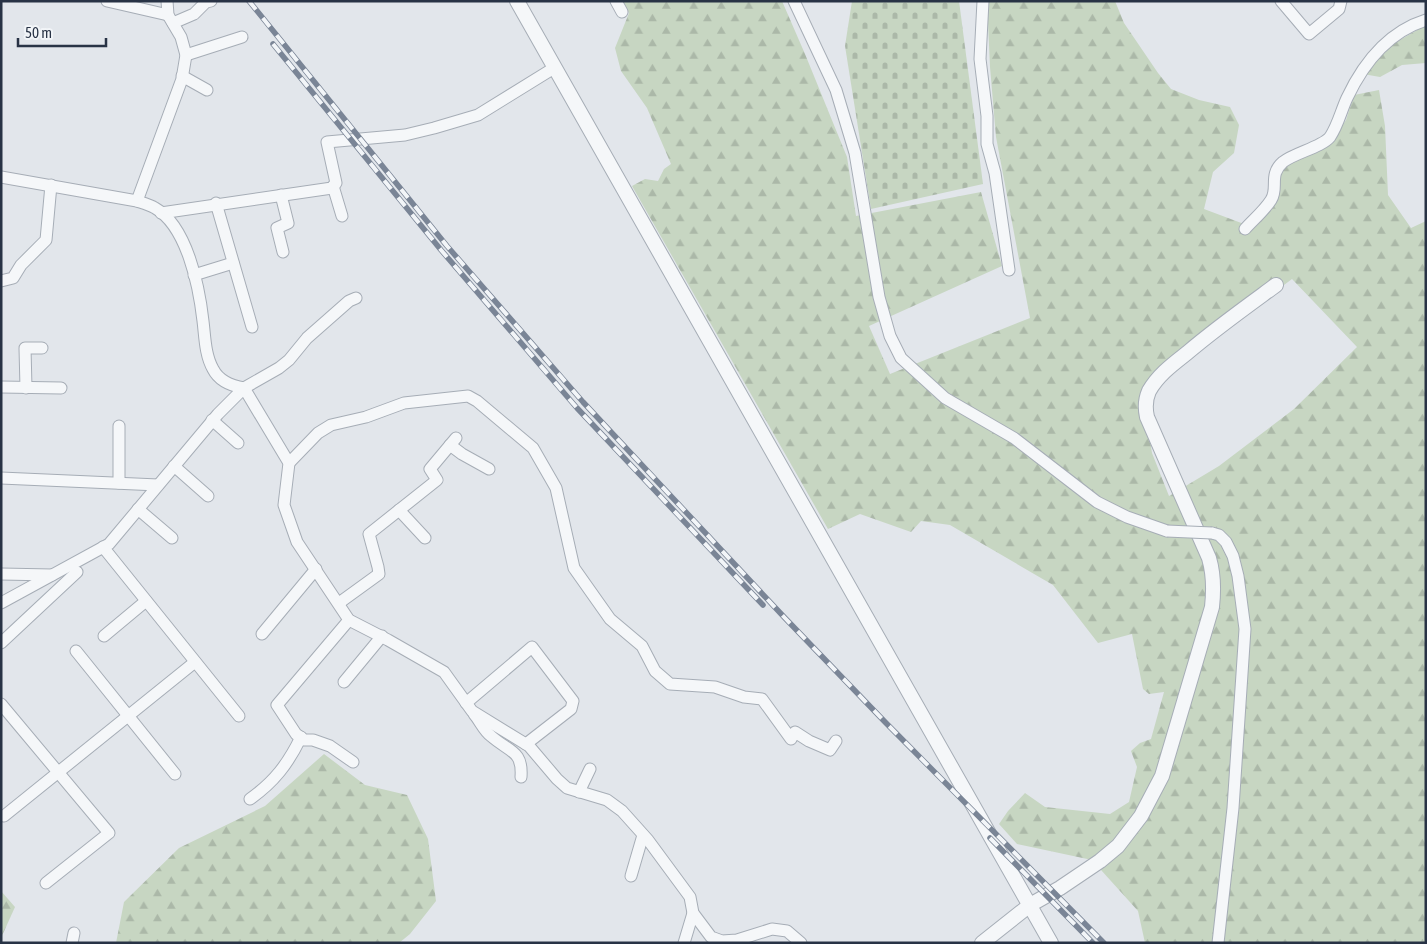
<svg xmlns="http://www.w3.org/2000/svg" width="1427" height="944" viewBox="0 0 1427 944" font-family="'Asap Condensed',sans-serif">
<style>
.forest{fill:url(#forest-firs);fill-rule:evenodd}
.cemetery{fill:url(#cemetery-stones)}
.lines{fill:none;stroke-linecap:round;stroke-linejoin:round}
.minor-casing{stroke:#a6adb6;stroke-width:13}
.tertiary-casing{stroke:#a6adb6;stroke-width:16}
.minor{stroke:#f5f7f9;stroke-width:11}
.tertiary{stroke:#f5f7f9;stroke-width:14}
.rail-casing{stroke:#7a8596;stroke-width:5.5}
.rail{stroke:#f2f5f8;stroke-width:4;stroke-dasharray:11;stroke-linecap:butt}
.minor-bridge-casing{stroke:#a6adb6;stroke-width:13;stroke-linecap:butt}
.minor-bridge{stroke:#f5f7f9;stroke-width:11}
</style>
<defs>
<pattern id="forest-firs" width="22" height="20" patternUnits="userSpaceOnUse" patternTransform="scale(1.25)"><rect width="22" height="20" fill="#c7d6c2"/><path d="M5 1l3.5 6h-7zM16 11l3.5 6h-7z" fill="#abb8a8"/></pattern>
<pattern id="cemetery-stones" width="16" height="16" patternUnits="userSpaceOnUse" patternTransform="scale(1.25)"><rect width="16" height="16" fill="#c7d6c2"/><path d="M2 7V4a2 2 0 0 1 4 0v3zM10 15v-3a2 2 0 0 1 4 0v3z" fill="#abb8a8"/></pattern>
</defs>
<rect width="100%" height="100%" fill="#e2e6eb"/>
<!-- forest -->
<g class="forest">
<path d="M 623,1 L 782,1 L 805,54 L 847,157 L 856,216 L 981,192 L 1002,266 L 869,326 L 890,374 L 1030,318 L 996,137 L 990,67 L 987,1 L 1115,1 L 1124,23 L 1158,73 L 1171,89 L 1199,100 L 1230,107 L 1239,125 L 1234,153 L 1213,172 L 1204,209 L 1252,227 L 1280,175 L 1288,164 L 1333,140 L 1346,120 L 1354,95 L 1379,90 L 1385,126 L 1388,195 L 1411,228 L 1426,221 L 1426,943 L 1145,943 L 1138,911 L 1092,860 L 1017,844 L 999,824 L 1008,811 L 1025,793 L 1045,807 L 1110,814 L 1129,802 L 1137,767 L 1131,751 L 1140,743 L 1151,739 L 1164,692 L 1149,694 L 1143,689 L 1132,634 L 1098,643 L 1053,585 L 950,525 L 921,521 L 911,532 L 860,514 L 828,529 L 632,186 L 645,179 L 658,181 L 664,169 L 671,164 L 647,108 L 621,71 L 615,48 L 629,13 ZM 1292,279 L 1357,347 L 1294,409 L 1219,466 L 1169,496 L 1152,453 L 1144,404 L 1163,376 Z"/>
<path d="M 1426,25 L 1426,63 L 1402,65 L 1380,77 L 1363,74 L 1391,45 Z"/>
<path d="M 324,754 L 365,785 L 407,795 L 428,839 L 436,901 L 410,934 L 399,943 L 116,943 L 124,902 L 179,848 L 265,806 Z"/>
<path d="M 1,891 L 15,907 L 1,938 Z"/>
</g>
<!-- cemetery -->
<path class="cemetery" d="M 852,1 L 959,1 L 983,184 L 871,209 L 845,46 Z"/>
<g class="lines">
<defs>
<g id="minor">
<path d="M 107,1 L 168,15"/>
<path d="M 616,1 L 622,12"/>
<path d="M 794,1 L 836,90 L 855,153 L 879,297 L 890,336 L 901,358 L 945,398 L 1014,438 L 1097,502 L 1127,517 L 1167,531"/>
<path d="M 983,1 L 980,59 L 987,116 L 987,144 L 995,173 L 1009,270"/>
<path d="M 1281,1 L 1309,34 L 1339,9 L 1341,1"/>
<path d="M 173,23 L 194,14 L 206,2 L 211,1"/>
<path d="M 186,55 L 242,37"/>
<path d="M 182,76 L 207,90"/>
<path d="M 1,177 L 137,201 C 143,203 150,205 155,208 C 187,226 199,286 203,321 C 205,337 205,355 213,369 C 219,381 232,386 244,388 L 289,463 L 284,505 L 297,542 L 349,620 L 388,640 L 444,672 L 472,711 L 529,746 L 557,779 L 567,788 L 607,800 L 622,811 L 648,840 L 690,897 L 693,913 L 711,937 L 722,941 L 737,940 L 772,929 L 787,931 L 801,943"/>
<path d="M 333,186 L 342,216"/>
<path d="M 281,195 L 288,223 L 277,228 L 283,252"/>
<path d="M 137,201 L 182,79 L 186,55 L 181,37 L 168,15 L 167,1"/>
<path d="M 216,203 L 252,327"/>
<path d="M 161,213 L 332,188 L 336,183 L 327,142 L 405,135 L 434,128 L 478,115 L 554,68"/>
<path d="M 1245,229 C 1253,220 1264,211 1271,200 C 1279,188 1268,175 1283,162 C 1294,153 1322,147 1330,137 C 1338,125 1341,111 1347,98 C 1363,64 1388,32 1426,20"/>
<path d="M 194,275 L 233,263"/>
<path d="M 1,281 L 13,278 L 21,265 L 46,240 L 51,185"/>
<path d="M 1,387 L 61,388"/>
<path d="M 26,388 L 25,348 L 42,348"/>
<path d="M 212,420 L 238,443"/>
<path d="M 119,426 L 119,483"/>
<path d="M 450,445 L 462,454 L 489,469"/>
<path d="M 289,463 L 318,433 L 331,425 L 366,417 L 404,403 L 468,396 L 477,401 L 533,448 L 556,488 L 574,568 L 610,619 L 642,646 L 655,671 L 670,684 L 715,687 L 744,697 L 762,699 L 791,739 L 795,732 L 809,741 L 830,750 L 836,741"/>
<path d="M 174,466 L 208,496"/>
<path d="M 1,478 L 158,485"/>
<path d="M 138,509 L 172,538"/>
<path d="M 399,510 L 425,538"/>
<path d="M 1212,533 L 1219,535 L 1226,542 L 1233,556 L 1238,576 L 1245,629 L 1233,808 L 1218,943"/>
<path d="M 103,547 L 239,716"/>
<path d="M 1,574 L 52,575"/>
<path d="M 1,603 L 109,544 L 218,414 L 244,388 L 279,368 L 289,360 L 307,338 L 349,301 L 356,298"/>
<path d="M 339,603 L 379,574 L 378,567 L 369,534 L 437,480 L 430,469 L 456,438"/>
<path d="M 349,620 L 277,705 L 296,734 L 304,740 L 313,740 L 330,746 L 353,762"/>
<path d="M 262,634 L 316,569"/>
<path d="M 104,636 L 146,601"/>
<path d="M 1,643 L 77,572"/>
<path d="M 76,651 L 175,774"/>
<path d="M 344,682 L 382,636"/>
<path d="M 466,703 L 532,647 L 573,701 L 571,709 L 526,744"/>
<path d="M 1,704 L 109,833 L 46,883"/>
<path d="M 474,714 C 480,721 484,731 491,736 C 509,752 523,750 521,777"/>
<path d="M 579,792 L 590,769"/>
<path d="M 250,799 C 274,782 288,764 301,737"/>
<path d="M 4,816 L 195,662"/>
<path d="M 631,876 L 643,835"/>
<path d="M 72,943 L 74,933"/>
<path d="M 684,943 L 693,913"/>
</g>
<g id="tertiary">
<path d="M 517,1 L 1051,943"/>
<path d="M 982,943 L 1030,905 L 1060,888 L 1100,861 L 1118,846 L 1141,816 L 1162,776 L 1212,607 C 1214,589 1214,575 1209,558 L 1147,417 C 1145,408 1145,400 1149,391 C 1158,375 1173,364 1187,353 C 1215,329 1246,307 1276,285"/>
</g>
</defs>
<!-- minor casing -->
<use href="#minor" class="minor-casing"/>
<!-- tertiary casing -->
<use href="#tertiary" class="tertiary-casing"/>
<!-- minor -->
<use href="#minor" class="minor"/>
<!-- tertiary -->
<use href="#tertiary" class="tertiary"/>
<defs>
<g id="rail">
<path d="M 249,1 L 447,246 L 583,402 L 784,617 L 886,723 L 1104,943"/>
<path d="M 273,44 L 441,250 L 577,408 L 763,605"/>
<path d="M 990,838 L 1093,943"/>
</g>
</defs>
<!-- rail casing -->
<use href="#rail" class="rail-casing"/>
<!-- rail -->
<use href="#rail" class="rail"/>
<defs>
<path id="minor-bridge" d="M 1167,531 L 1212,533"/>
</defs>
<!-- minor-bridge casing -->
<use href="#minor-bridge" class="minor-bridge-casing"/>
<!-- minor-bridge -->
<use href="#minor-bridge" class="minor-bridge"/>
</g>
<!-- border -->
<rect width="1427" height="944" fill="none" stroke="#283345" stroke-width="5"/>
<!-- scale -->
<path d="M18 38v8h88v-8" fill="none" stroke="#283345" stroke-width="2.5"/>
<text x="25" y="38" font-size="15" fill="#283345" stroke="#f2f5f8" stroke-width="4" paint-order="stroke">50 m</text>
</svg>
